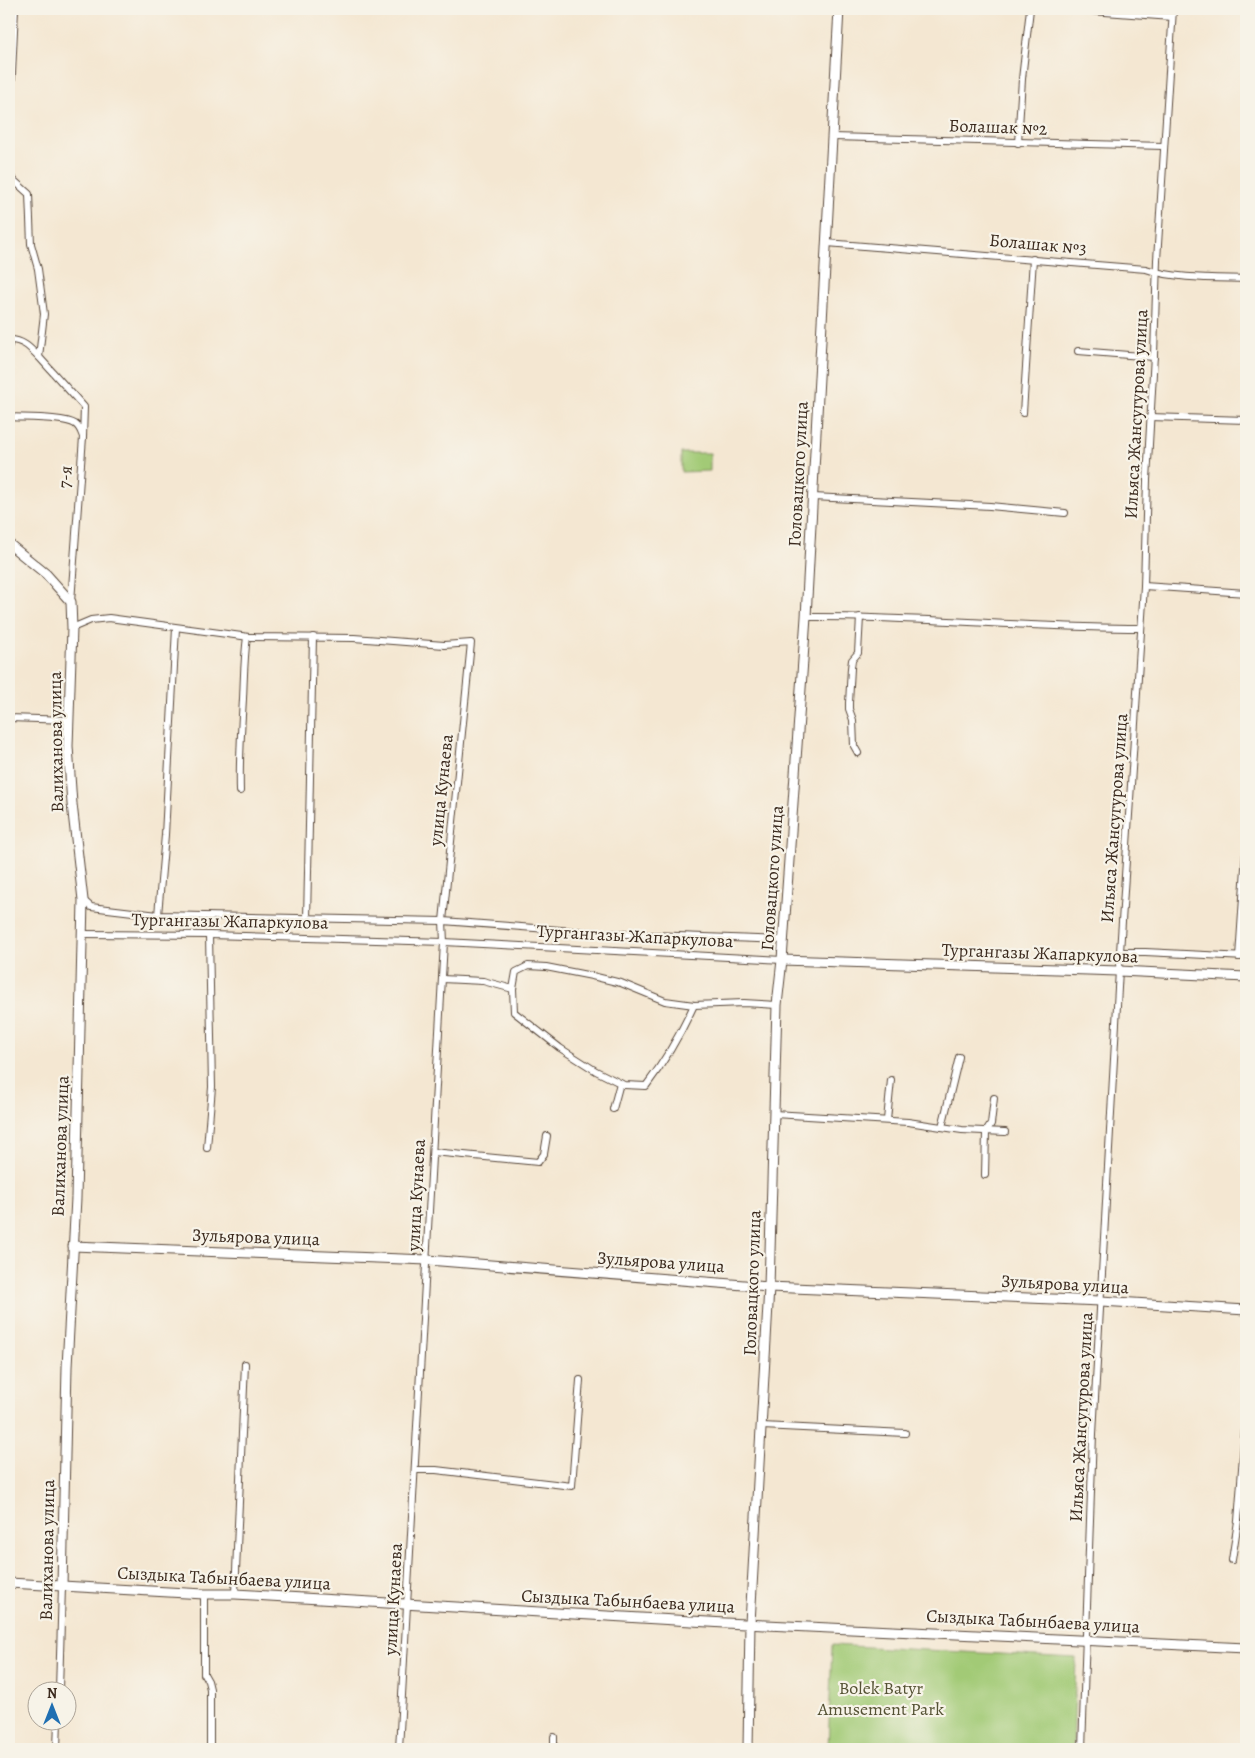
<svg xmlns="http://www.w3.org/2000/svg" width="1255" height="1758" viewBox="0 0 1255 1758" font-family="Alegreya,serif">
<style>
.park{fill:#a2ca76;stroke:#6e7a4a}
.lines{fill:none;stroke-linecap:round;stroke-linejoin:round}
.minor-casing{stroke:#574639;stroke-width:8}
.tertiary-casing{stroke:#574639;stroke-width:11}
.secondary-casing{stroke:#574639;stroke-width:11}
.minor{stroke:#fff;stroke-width:6}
.tertiary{stroke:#fff;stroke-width:9}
.secondary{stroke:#fff;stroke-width:9}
.labels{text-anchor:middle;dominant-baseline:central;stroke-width:4.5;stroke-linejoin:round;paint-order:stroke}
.street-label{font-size:18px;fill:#3b2a1e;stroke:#f7f3e8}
.park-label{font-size:18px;fill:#555234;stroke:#f7f3e8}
</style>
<rect width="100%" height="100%" fill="#f7f3e8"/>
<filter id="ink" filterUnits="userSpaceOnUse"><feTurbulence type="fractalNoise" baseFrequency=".02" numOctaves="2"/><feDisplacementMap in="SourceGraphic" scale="10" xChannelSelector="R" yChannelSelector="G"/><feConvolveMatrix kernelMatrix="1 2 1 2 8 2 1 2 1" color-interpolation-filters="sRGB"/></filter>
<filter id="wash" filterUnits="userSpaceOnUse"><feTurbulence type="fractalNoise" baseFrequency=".0096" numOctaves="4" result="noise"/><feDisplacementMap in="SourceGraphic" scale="20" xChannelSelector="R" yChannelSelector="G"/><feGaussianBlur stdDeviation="1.12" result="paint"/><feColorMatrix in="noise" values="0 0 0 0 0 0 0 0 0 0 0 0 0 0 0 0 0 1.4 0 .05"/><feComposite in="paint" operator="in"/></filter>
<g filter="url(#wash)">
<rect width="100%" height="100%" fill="#f4e7d2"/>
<!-- park -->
<g class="park">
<path d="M 681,453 L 710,453 L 710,471 L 681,472 Z"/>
<path d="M 832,1645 L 1076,1658 L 1073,1749 L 828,1749 Z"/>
</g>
</g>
<g filter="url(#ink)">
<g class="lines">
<defs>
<g id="minor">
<path d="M 1065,9 L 1172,17"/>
<path d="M 833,137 L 1163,146"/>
<path d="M 9,139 L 15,9"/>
<path d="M 1018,143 L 1022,79 L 1030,9"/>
<path d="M 9,176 L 29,194 L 31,244 L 38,269 L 44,314 L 39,357 L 84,407 L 83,437"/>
<path d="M 827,243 L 1146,269 C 1174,279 1216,278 1246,279"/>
<path d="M 9,345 L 10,340 C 23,340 30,348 39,357"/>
<path d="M 1078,351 L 1154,357"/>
<path d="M 1023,413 L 1033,259"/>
<path d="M 9,417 C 23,418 65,417 75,424 C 80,427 81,432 83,437 L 71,602"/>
<path d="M 1150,417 L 1246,420"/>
<path d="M 813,497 L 990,506 L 1065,513"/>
<path d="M 1144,586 L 1246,593"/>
<path d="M 806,617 C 917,616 1029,628 1141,628"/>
<path d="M 72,628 L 91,620 L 109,618 L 249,637 L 354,638 L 444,645 L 471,643 L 443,921 L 444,942 L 399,1749"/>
<path d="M 9,718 L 68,720"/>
<path d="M 858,753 L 854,746 L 853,720 L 849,709 L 849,703 L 851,668 L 852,660 L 858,653 L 860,617"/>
<path d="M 240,791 C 239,760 241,730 243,699 C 244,678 244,658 247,637"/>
<path d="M 83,900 L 91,907 L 158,915 L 443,921 L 599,933 L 783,940"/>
<path d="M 158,915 L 165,835 L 176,628"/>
<path d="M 307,919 L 313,637"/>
<path d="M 83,934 L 209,935 L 444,942 L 782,960"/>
<path d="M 1120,952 L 1145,952 L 1246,957"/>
<path d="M 1239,957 L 1246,853"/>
<path d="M 442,979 L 483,981 L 513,989 L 516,972 L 528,966 L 546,967 L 592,976 L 621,983 L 665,1001 L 694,1005 L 744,1003 L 777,1005"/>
<path d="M 513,989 L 514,1012 L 560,1048 L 596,1071 L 624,1085 L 646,1086 C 665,1061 681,1033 694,1005"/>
<path d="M 613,1109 L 620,1083"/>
<path d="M 774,1114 L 908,1122 L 962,1130 L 1005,1132"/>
<path d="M 887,1120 L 891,1080"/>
<path d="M 942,1127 L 959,1057"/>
<path d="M 207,1148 L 212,1087 L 209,935"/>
<path d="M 433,1152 L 538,1162 L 544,1154 L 547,1136"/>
<path d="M 985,1175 L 986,1132 L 991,1124 L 994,1098"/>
<path d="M 762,1426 L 905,1433"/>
<path d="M 415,1470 L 436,1470 L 572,1486 L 580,1380"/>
<path d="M 1232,1560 L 1238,1521 L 1246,1416"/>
<path d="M 204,1594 L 204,1674 L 208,1681 L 210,1689 L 210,1749"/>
<path d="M 235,1594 L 245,1364"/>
<path d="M 59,1690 L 62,1586"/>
<path d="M 57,1749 L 58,1720"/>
<path d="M 554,1749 L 554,1737"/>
<path d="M 1082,1749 L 1093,1434 L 1120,952 L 1144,586 L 1147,480 L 1154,355 L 1157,260 L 1173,9"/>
</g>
<g id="tertiary">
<path d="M 9,544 L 46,574 L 71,602 L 72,628 L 68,746 L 72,804 L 83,900 L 76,1198 L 67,1367 L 62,1586"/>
<path d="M 782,960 L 1119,971 L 1246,977"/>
<path d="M 73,1246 L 428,1260 L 769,1287 L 1101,1301 L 1246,1310"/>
<path d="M 9,1583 L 204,1594 L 235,1594 L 725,1623 L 1246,1648"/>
</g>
<path id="secondary" d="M 748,1749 L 750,1623 L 769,1287 L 777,1005 L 782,960 L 806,617 L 839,9"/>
</defs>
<!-- minor casing -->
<use href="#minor" class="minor-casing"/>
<!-- tertiary casing -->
<use href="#tertiary" class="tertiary-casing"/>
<!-- secondary casing -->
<use href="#secondary" class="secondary-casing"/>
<!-- minor -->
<use href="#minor" class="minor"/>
<!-- tertiary -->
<use href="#tertiary" class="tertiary"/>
<!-- secondary -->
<use href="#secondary" class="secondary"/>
</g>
</g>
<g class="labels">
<!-- street labels -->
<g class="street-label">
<text transform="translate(998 127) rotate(2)">Болашак №2</text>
<text transform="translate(1038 244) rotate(5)">Болашак №3</text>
<text transform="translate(1136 414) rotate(-87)">Ильяса Жансугурова улица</text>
<text transform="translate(798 474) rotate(-87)">Головацкого улица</text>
<text transform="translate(65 477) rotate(-86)">7-я</text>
<text transform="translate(56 742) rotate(-91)">Валиханова улица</text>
<text transform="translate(441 790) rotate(-84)">улица Кунаева</text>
<text transform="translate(1114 818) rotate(-86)">Ильяса Жансугурова улица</text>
<text transform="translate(772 878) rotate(-86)">Головацкого улица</text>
<text transform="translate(230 921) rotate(1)">Тургангазы Жапаркулова</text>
<text transform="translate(635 936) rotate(3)">Тургангазы Жапаркулова</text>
<text transform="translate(1040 953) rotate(2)">Тургангазы Жапаркулова</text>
<text transform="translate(60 1146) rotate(-88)">Валиханова улица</text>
<text transform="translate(416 1195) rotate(-87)">улица Кунаева</text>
<text transform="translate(256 1237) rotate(2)">Зульярова улица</text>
<text transform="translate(661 1262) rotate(4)">Зульярова улица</text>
<text transform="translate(752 1283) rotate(-88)">Головацкого улица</text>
<text transform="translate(1065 1284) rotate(3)">Зульярова улица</text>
<text transform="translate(1081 1417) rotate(-87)">Ильяса Жансугурова улица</text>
<text transform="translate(47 1550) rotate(-89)">Валиханова улица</text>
<text transform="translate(224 1578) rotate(3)">Сыздыка Табынбаева улица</text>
<text transform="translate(393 1599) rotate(-87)">улица Кунаева</text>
<text transform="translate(628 1601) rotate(3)">Сыздыка Табынбаева улица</text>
<text transform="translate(1033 1621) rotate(3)">Сыздыка Табынбаева улица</text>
</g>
<!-- park labels -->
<g class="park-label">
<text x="881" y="1688">Bolek Batyr<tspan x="881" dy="21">Amusement Park</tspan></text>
</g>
</g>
<!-- margin -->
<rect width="1255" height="1758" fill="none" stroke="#f7f3e8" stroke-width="30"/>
<!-- north arrow -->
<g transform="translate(52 1706)"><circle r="24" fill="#f7f3e8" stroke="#aca397"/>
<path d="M0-4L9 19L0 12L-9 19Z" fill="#1f6fb2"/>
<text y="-8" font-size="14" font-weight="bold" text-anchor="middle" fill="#3b2a1e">N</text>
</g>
</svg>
